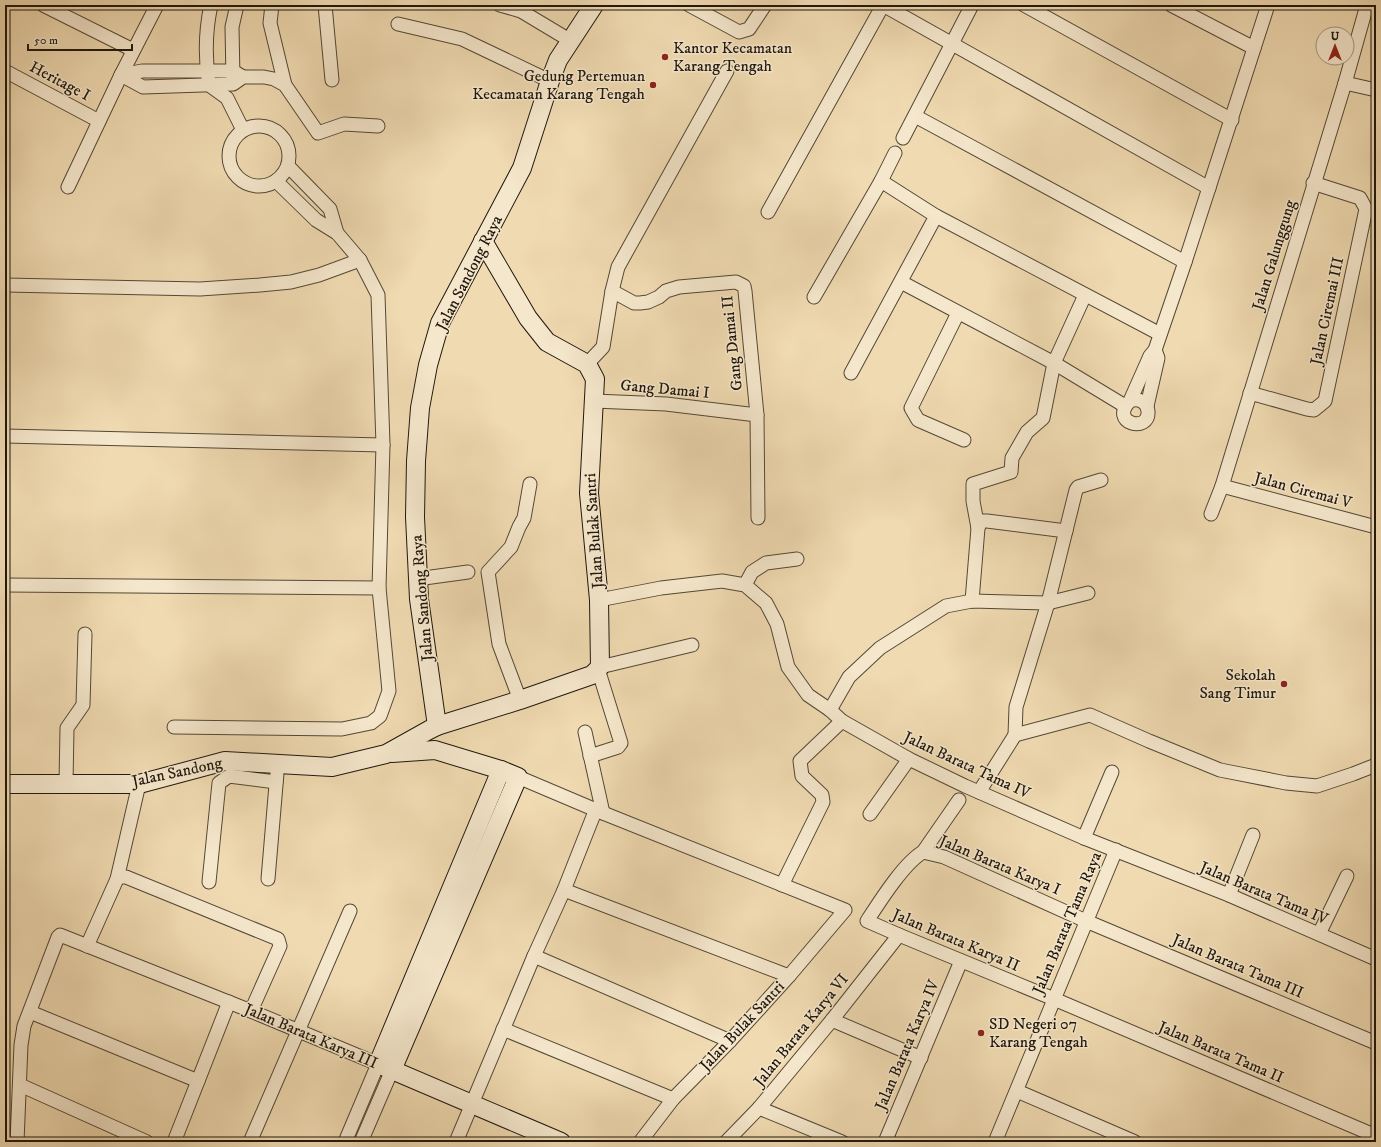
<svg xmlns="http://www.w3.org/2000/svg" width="1381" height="1147" viewBox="0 0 1381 1147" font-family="'IM FELL DW Pica',serif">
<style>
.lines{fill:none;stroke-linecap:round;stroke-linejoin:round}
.street-casing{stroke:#534836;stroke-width:15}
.secondary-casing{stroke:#1f170d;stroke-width:20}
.street{stroke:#f5e7cc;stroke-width:13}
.secondary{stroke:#f5e7cc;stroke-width:18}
.poi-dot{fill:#8f2418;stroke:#f5e7cc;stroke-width:1.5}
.labels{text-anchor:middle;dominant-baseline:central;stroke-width:3;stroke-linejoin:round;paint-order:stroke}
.poi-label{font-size:16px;fill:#1f170d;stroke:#f5e7cc;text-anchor:start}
.street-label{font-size:16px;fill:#1f170d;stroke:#f5e7cc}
</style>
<rect width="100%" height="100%" fill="#f0dab1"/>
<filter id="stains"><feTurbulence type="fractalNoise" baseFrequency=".005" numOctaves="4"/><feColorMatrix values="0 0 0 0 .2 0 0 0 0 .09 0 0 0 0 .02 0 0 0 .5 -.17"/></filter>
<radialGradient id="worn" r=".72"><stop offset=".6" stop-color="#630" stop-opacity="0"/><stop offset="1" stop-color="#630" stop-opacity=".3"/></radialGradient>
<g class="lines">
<defs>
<g id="street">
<path d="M 43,5 L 133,50"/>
<path d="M 211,5 C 205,32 205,58 209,85 L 227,98 L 243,130"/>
<path d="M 272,5 L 270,23 L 285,85"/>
<path d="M 325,5 L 332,80"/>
<path d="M 500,5 L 521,11 L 571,41"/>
<path d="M 689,5 L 739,32 L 749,29 L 765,5"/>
<path d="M 883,5 L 1209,188"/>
<path d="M 1024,5 L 1232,120"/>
<path d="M 1171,5 L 1254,48"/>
<path d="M 398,24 L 462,39 L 550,81"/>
<path d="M 5,71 L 99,121"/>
<path d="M 121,75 L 143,87 L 233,84 L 243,77 L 264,77 L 274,79 L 285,85 L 318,133 L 344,124 L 378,126"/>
<path d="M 121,75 L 142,71 L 233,71 L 243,77"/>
<path d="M 233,79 L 232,27 L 237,5"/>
<path d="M 1345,83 L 1376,90"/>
<path d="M 915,116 L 1185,262"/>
<circle cx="259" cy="156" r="30"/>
<path d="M 903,138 L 972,5"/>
<path d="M 288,166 L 330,209 L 337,233"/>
<path d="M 881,181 L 936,216 L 1160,334"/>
<path d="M 68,187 L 121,75 L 157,5"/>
<path d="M 768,212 L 883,5"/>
<path d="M 901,282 L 1054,363 L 1125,406"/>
<path d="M 5,285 L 200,289 L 260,285 L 291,282 L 319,275 L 360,260"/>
<path d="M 612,291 L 634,303 L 640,303 L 648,302 L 659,297 L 666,291 L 679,287 L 736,282 L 744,286 L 745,291 L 757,415 L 758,518"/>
<path d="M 814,297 L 881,181 L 895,153"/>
<path d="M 958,313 L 911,408 L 918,420 L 964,440"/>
<path d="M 587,364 L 603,347 L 612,291 L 618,267 L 727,71"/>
<path d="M 851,373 L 936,216"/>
<path d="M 1250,393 L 1307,409 L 1314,410 L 1325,401 L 1366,209 L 1360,198 L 1313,183"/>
<path d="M 594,401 L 666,404 L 757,415"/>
<path d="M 1130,401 C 1138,398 1147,401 1148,411 C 1150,434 1108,423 1130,401 L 1150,356 L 1155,350 L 1185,262 L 1268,5"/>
<path d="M 1147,406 L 1158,358 L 1155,350"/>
<path d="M 5,436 L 383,445"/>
<path d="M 1222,486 L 1376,527"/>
<path d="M 1211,514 L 1222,486 L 1345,83 L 1367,5"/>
<path d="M 978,528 L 973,501 L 973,484 L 1011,472 L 1012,458 L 1027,432 L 1043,418 L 1054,363 L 1085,295"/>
<path d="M 417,579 L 468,572"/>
<path d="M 5,585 L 379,588"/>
<path d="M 745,585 L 752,572 L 766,563 L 797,559"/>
<path d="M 599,600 L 661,588 L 722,581 L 745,585 L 766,603 L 777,624 L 788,667 L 808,695 L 830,710 L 842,721 L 909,759 L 965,786 L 1084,838 L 1229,895 L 1376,959"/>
<path d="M 972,601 L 978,528 L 981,521 L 987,521 L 1066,531"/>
<path d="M 600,667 L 692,645"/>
<path d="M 520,700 L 499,644 L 488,572 L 511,547 L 519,527 L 524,518 L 530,484"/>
<path d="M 830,710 L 849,677 L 880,648 L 946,606 L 972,601 L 1048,603 L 1088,593"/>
<path d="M 174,727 L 342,729 L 371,723 L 380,716 L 389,691 L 379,588 L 383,445 L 378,295 L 360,260 L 337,233 L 316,220 L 276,181"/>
<path d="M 585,732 L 603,813"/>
<path d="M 1015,735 L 1016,707 L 1048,603 L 1076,490 L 1078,487 L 1101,480"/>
<path d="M 590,756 L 618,747 L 621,743 L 598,669"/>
<path d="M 518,777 L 603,813 L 845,910 L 789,976 L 730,1041 L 673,1099 L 640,1142"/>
<path d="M 66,784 L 67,728 L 83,705 L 85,634"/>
<path d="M 979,792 L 1015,735 L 1090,715 L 1149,741 L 1220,770 L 1286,783 L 1317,786 L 1353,774 L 1376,765"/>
<path d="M 959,800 L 923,852 C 904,863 880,901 867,921 L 899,935 L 1054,999 L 1376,1136"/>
<path d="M 870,814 L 909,759"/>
<path d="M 1084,838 L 1112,772"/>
<path d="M 923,852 L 944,857 L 1086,921 L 1376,1043"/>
<path d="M 117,879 L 121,877 L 126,877 L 278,939 L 280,946 L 251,1011"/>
<path d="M 268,879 L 277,773"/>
<path d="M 209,882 L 219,783 L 229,776 L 276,782"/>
<path d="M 782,885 L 823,802 L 822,795 L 802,776 L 800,761 L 842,721"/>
<path d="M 564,890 L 789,976"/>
<path d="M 1229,895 L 1253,835"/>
<path d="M 1319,934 L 1347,876"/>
<path d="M 87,946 L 117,879 L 139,784"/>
<path d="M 534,956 L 730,1041"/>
<path d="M 30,1012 L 198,1081"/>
<path d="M 832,1020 L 921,1058"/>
<path d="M 503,1029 L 673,1099"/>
<path d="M 20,1085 L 147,1142"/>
<path d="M 1017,1091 L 1135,1142"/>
<path d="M 759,1108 L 842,1142"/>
<path d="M 17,1142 L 21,1045 L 24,1026 L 58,937 L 60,935 L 251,1011 L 378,1064 L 345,1142"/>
<path d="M 174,1142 L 229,1002"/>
<path d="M 250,1142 L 350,911"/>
<path d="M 361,1142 L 392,1070"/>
<path d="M 456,1142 L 534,956 L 564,890 L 596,809"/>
<path d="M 726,1142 L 759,1108 L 832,1020 L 899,935"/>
<path d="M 885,1142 L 961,961"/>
<path d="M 995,1142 L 1116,850"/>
</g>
<g id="secondary">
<path d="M 437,726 L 419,599 L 415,517 L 416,461 L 420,408 L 428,365 L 440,323 L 522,168 L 550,81 L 558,60 L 594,5"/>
<path d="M 501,770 L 378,1064 L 561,1142"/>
<path d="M 5,784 L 139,784 L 225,761 L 332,767 L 386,754 L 429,730 L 437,726 L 520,700 L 592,675 L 600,667 L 599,600 L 589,493 L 595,379 L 587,364 L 547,342 L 528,318 L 483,241"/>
<path d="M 392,1070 L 518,777 L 501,770 L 435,750 L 392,753"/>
</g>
</defs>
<!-- street casing -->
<use href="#street" class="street-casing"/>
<!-- secondary casing -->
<use href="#secondary" class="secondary-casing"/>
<!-- street -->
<use href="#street" class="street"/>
<!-- secondary -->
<use href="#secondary" class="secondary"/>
</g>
<!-- markers -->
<g class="poi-dot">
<circle cx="665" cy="57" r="4"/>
<circle cx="653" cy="85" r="4"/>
<circle cx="1284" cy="684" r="4"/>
<circle cx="981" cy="1033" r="4"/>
</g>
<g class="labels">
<!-- poi labels -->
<g class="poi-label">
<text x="673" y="48">Kantor Kecamatan<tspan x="673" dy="18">Karang Tengah</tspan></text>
<text x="645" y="76" text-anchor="end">Gedung Pertemuan<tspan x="645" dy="18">Kecamatan Karang Tengah</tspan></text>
<text x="1276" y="675" text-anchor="end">Sekolah<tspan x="1276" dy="18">Sang Timur</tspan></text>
<text x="989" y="1024">SD Negeri 07<tspan x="989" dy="18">Karang Tengah</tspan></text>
</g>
<!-- street labels -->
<g class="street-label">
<text transform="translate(60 81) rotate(28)">Heritage I</text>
<text transform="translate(1274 255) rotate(-73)">Jalan Galunggung</text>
<text transform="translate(469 273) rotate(-63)">Jalan Sandong Raya</text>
<text transform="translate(1327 311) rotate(-78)">Jalan Ciremai III</text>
<text transform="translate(732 343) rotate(-96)">Gang Damai II</text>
<text transform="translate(665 389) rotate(5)">Gang Damai I</text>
<text transform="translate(1303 490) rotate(15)">Jalan Ciremai V</text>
<text transform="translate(594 531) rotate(-94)">Jalan Bulak Santri</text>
<text transform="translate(422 598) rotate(-95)">Jalan Sandong Raya</text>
<text transform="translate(967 765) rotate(25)">Jalan Barata Tama IV</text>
<text transform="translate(177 772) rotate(-12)">Jalan Sandong</text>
<text transform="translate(1000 865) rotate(23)">Jalan Barata Karya I</text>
<text transform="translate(1264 893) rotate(23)">Jalan Barata Tama IV</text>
<text transform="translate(1067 923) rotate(-67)">Jalan Barata Tama Raya</text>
<text transform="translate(956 940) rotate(23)">Jalan Barata Karya II</text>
<text transform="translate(1238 966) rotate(23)">Jalan Barata Tama III</text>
<text transform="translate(742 1026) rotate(-47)">Jalan Bulak Santri</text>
<text transform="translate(801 1030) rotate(-51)">Jalan Barata Karya VI</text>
<text transform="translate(311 1036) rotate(23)">Jalan Barata Karya III</text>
<text transform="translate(907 1045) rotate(-67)">Jalan Barata Karya IV</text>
<text transform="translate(1221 1052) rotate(23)">Jalan Barata Tama II</text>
</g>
</g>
<!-- margin -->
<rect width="1381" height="1147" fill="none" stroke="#f0dab1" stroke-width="20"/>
<rect x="6" y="6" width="1369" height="1135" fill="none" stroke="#1f170d" stroke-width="2"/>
<rect x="10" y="10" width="1361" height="1127" fill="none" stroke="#1f170d"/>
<!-- north arrow -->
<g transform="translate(1335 46)"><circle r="19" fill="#f5e7cc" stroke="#9f9480"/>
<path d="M0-3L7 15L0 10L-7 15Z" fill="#8f2418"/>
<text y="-6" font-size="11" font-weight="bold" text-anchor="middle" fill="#1f170d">U</text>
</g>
<!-- scale -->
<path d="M28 44v6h104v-6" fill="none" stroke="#1f170d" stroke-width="2"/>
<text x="34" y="44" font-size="12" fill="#1f170d" stroke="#f5e7cc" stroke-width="3" paint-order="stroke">50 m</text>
<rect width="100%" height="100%" filter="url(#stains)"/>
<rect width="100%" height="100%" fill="url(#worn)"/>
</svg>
